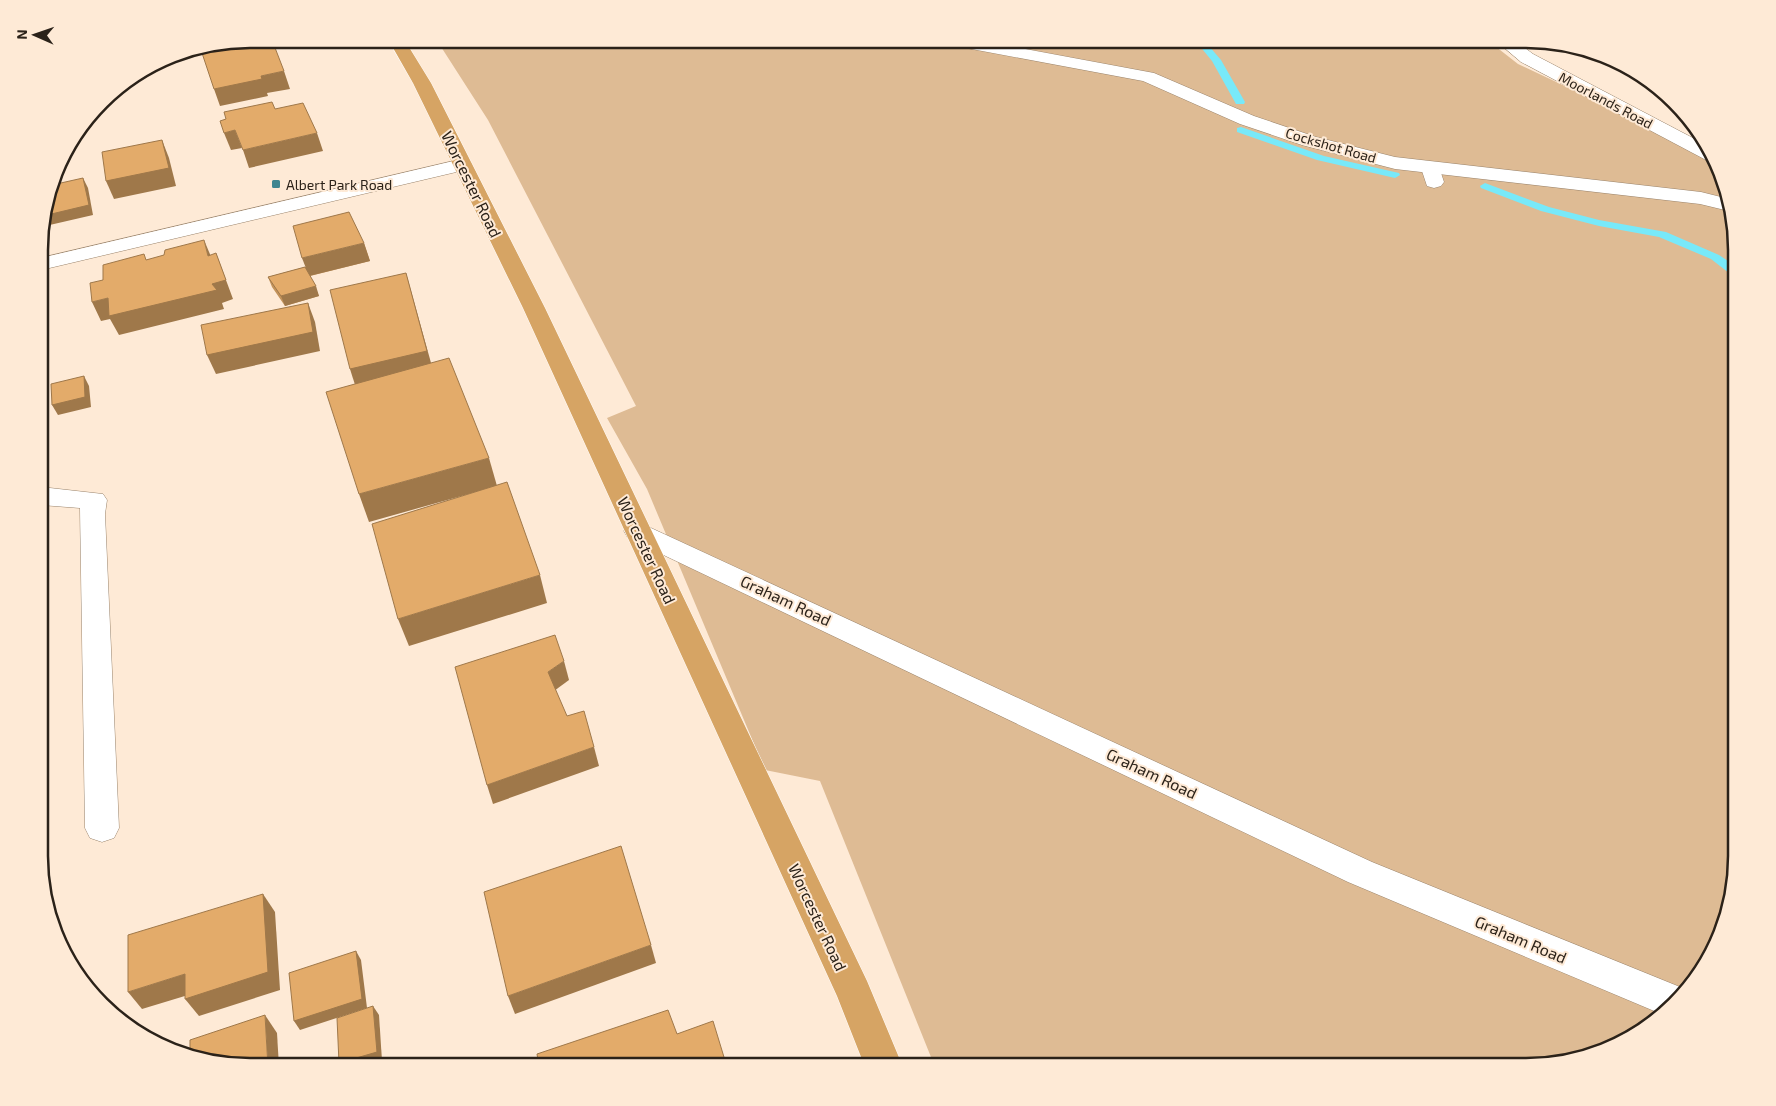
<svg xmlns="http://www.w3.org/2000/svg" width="1776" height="1106" viewBox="0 0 1776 1106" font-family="'Exo 2',sans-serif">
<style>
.green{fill:#debb94}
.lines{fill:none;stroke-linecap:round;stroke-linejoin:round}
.stream{fill:#78e9f9;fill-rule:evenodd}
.service-casing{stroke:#9a846c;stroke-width:1}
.minor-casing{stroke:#9a846c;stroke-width:1}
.tertiary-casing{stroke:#9a846c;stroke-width:1}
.trunk-casing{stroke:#fff;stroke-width:1}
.service{fill:#fff;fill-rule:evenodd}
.minor{fill:#fff;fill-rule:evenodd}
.tertiary{fill:#fff;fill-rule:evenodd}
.trunk{fill:#d6a464;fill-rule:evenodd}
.wall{fill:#c3935b}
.shaded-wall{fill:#9f784a}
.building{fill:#e3ab6a;stroke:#9f784a}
.poi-dot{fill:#3f8690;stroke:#feead6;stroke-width:2}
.labels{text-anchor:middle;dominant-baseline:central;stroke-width:4;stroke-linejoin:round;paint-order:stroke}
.far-street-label{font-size:14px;fill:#2b2219;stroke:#feead6}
.far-poi-label{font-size:14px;fill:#2b2219;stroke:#feead6;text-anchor:start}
.street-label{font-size:16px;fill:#2b2219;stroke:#feead6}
.rim{fill:none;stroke:#2b2219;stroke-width:2.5}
</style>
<rect width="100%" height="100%" fill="#feead6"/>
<!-- green -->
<path class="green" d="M 436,39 L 1486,39 L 1518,64 L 1713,156 L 1737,236 L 1737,870 L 1726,924 L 1702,973 L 1632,1039 L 1540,1067 L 935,1067 L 820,781 L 765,770 L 647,489 L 607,418 L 636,406 L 488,120 Z"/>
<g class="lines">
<!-- stream -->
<g class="stream">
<path d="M 1194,39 L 1203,39 L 1221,60 L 1245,102 L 1244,104 L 1236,104 L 1212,61 Z"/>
<path d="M 1241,127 L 1324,156 L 1399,173 L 1400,175 L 1395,178 L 1317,160 L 1237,132 L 1237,128 Z"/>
<path d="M 1485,183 L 1549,207 L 1599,220 L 1666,232 L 1719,255 L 1737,267 L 1737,273 L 1729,273 L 1711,259 L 1659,237 L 1599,226 L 1541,211 L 1481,188 L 1480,186 Z"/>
</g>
<defs>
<path id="service" d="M 1431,162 L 1438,164 L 1444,182 L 1441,186 L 1434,188 L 1427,186 L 1421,168 L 1424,164 Z"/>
<g id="minor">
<path d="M 936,39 L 971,39 L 1154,73 L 1254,116 L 1316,137 L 1395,157 L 1701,192 L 1725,198 L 1729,211 L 1700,204 L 1395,169 L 1302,145 L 1240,124 L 1143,81 L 945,44 L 939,43 Z"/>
<path d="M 1494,39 L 1513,39 L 1533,54 L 1710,147 L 1714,162 L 1706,160 L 1521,62 Z"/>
<path d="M 41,487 L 103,494 L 107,500 L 105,514 L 119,828 L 114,838 L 102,842 L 90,838 L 85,828 L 80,508 L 41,505 Z"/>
</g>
<g id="tertiary">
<path d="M 462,159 L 469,161 L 472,165 L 469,169 L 41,270 L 41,258 Z"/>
<path d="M 638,522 L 1372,862 L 1685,989 L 1659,1013 L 1348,882 L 628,538 L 624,531 L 628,524 Z"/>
</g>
<path id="trunk" d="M 388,39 L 404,39 L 431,83 L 545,308 L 867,981 L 903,1067 L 865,1067 L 837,996 L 523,308 L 413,83 Z"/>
</defs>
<!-- service casing -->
<use href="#service" class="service-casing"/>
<!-- minor casing -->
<use href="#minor" class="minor-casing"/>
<!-- tertiary casing -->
<use href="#tertiary" class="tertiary-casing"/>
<!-- trunk casing -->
<use href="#trunk" class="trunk-casing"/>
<!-- service -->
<use href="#service" class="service"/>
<!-- minor -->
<use href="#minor" class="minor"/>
<!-- tertiary -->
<use href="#tertiary" class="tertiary"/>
<!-- trunk -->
<use href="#trunk" class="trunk"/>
</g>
<!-- wall -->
<path class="wall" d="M 364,243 L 370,261 L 310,276 L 319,296 L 285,306 L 272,287 L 268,277 L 305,267 Z"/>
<!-- shaded-wall -->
<g class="shaded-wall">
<path d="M 284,71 L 290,89 L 267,93 L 268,96 L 220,106 L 214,89 L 261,76 Z"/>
<path d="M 235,130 L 242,148 L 231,150 L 224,133 Z"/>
<path d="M 317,133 L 323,151 L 249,168 L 243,150 Z"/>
<path d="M 162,140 L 169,158 L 176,186 L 114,199 L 106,181 Z"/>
<path d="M 83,178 L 88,188 L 93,215 L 41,227 L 41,222 L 43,216 Z"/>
<path d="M 204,240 L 212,259 L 208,256 Z"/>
<path d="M 364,243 L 370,261 L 309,276 L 302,258 Z"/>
<path d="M 216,253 L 233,299 L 222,303 L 224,309 L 119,335 L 110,319 L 101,321 L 92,302 L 108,298 L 212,284 Z"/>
<path d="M 406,273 L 433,370 L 356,388 L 350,369 Z"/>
<path d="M 316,286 L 319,296 L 285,306 L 281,296 Z"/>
<path d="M 308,303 L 315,322 L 320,351 L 216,374 L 207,355 Z"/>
<path d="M 84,376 L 89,386 L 91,407 L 58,415 L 52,405 Z"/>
<path d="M 489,458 L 497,486 L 369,522 L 359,494 Z"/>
<path d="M 540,575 L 547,603 L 409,646 L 398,619 Z"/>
<path d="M 564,661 L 569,680 L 554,691 L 548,672 Z"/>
<path d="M 594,747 L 599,766 L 493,804 L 487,785 Z"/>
<path d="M 263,894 L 275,912 L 280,990 L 199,1016 L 185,999 Z"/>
<path d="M 651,945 L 656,963 L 515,1014 L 508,996 Z"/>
<path d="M 356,951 L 361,960 L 367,1008 L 300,1030 L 294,1021 Z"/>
<path d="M 185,974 L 198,992 L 142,1009 L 128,992 Z"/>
<path d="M 373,1006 L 379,1015 L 382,1061 L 361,1067 L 342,1067 L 339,1063 Z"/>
<path d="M 265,1015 L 277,1033 L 279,1067 L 268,1067 Z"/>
</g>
<!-- building -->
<g class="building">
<path d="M 254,40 L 255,43 L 272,40 L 284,71 L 261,76 L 262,79 L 214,89 L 201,50 Z"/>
<path d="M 272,102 L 275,109 L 303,103 L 317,133 L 243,150 L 235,130 L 224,133 L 220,121 L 226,119 L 224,112 Z"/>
<path d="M 162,140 L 169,168 L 106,181 L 102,152 Z"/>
<path d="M 83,178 L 89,205 L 43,216 L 52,185 Z"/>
<path d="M 349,212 L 364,243 L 302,258 L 293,226 Z"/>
<path d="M 204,240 L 208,256 L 216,253 L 226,280 L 212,284 L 217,290 L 109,316 L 108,298 L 92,302 L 90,283 L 103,280 L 103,265 L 144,254 L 146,260 L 164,255 L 165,250 Z"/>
<path d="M 305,267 L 316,286 L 281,296 L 268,277 Z"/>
<path d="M 406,273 L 427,351 L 350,369 L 330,290 Z"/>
<path d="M 308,303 L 313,332 L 207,355 L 201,325 Z"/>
<path d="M 449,358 L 489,458 L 359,494 L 326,392 Z"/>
<path d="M 84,376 L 85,397 L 52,405 L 51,384 Z"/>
<path d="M 507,482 L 540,575 L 398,619 L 372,524 Z"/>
<path d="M 555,635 L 564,661 L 548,672 L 567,716 L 584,711 L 594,747 L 487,785 L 455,667 Z"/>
<path d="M 621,846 L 651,945 L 508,996 L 484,892 Z"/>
<path d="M 263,894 L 268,972 L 185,999 L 185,974 L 128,992 L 128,935 Z"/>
<path d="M 356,951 L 362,999 L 294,1021 L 289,973 Z"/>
<path d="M 373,1006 L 377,1052 L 339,1063 L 337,1018 Z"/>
<path d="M 668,1010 L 677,1034 L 713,1021 L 727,1067 L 539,1067 L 537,1054 Z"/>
<path d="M 265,1015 L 268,1067 L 249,1067 L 195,1060 L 190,1058 L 190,1040 Z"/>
</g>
<!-- markers -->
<rect class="poi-dot" x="271" y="179" width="10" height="10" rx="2.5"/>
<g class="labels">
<!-- far-street labels -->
<g class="far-street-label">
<text transform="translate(1606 100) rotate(28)">Moorlands Road</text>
<text transform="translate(1331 145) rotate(16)">Cockshot Road</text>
</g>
<!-- far-poi labels -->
<g class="far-poi-label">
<text x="286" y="184">Albert Park Road</text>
</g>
<!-- street labels -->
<g class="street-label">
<text transform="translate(472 184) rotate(64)">Worcester Road</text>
<text transform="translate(647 550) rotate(65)">Worcester Road</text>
<text transform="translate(786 600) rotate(25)">Graham Road</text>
<text transform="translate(1152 773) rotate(25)">Graham Road</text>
<text transform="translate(818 917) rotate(65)">Worcester Road</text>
<text transform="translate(1521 939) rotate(23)">Graham Road</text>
</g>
</g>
<!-- crop -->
<path d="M0 0H1776V1106H0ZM250 48H1526A202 202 0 0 1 1728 250V856A202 202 0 0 1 1526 1058H250A202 202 0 0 1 48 856V250A202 202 0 0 1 250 48Z" fill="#feead6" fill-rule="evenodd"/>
<path class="rim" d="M250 48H1526A202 202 0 0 1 1728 250V856A202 202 0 0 1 1526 1058H250A202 202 0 0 1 48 856V250A202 202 0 0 1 250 48Z"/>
<!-- north arrow -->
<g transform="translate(35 35) rotate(272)" stroke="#feead6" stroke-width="4" paint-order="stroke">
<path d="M0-4L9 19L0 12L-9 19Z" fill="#2b2219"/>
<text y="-8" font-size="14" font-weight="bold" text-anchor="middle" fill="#2b2219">N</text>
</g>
</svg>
